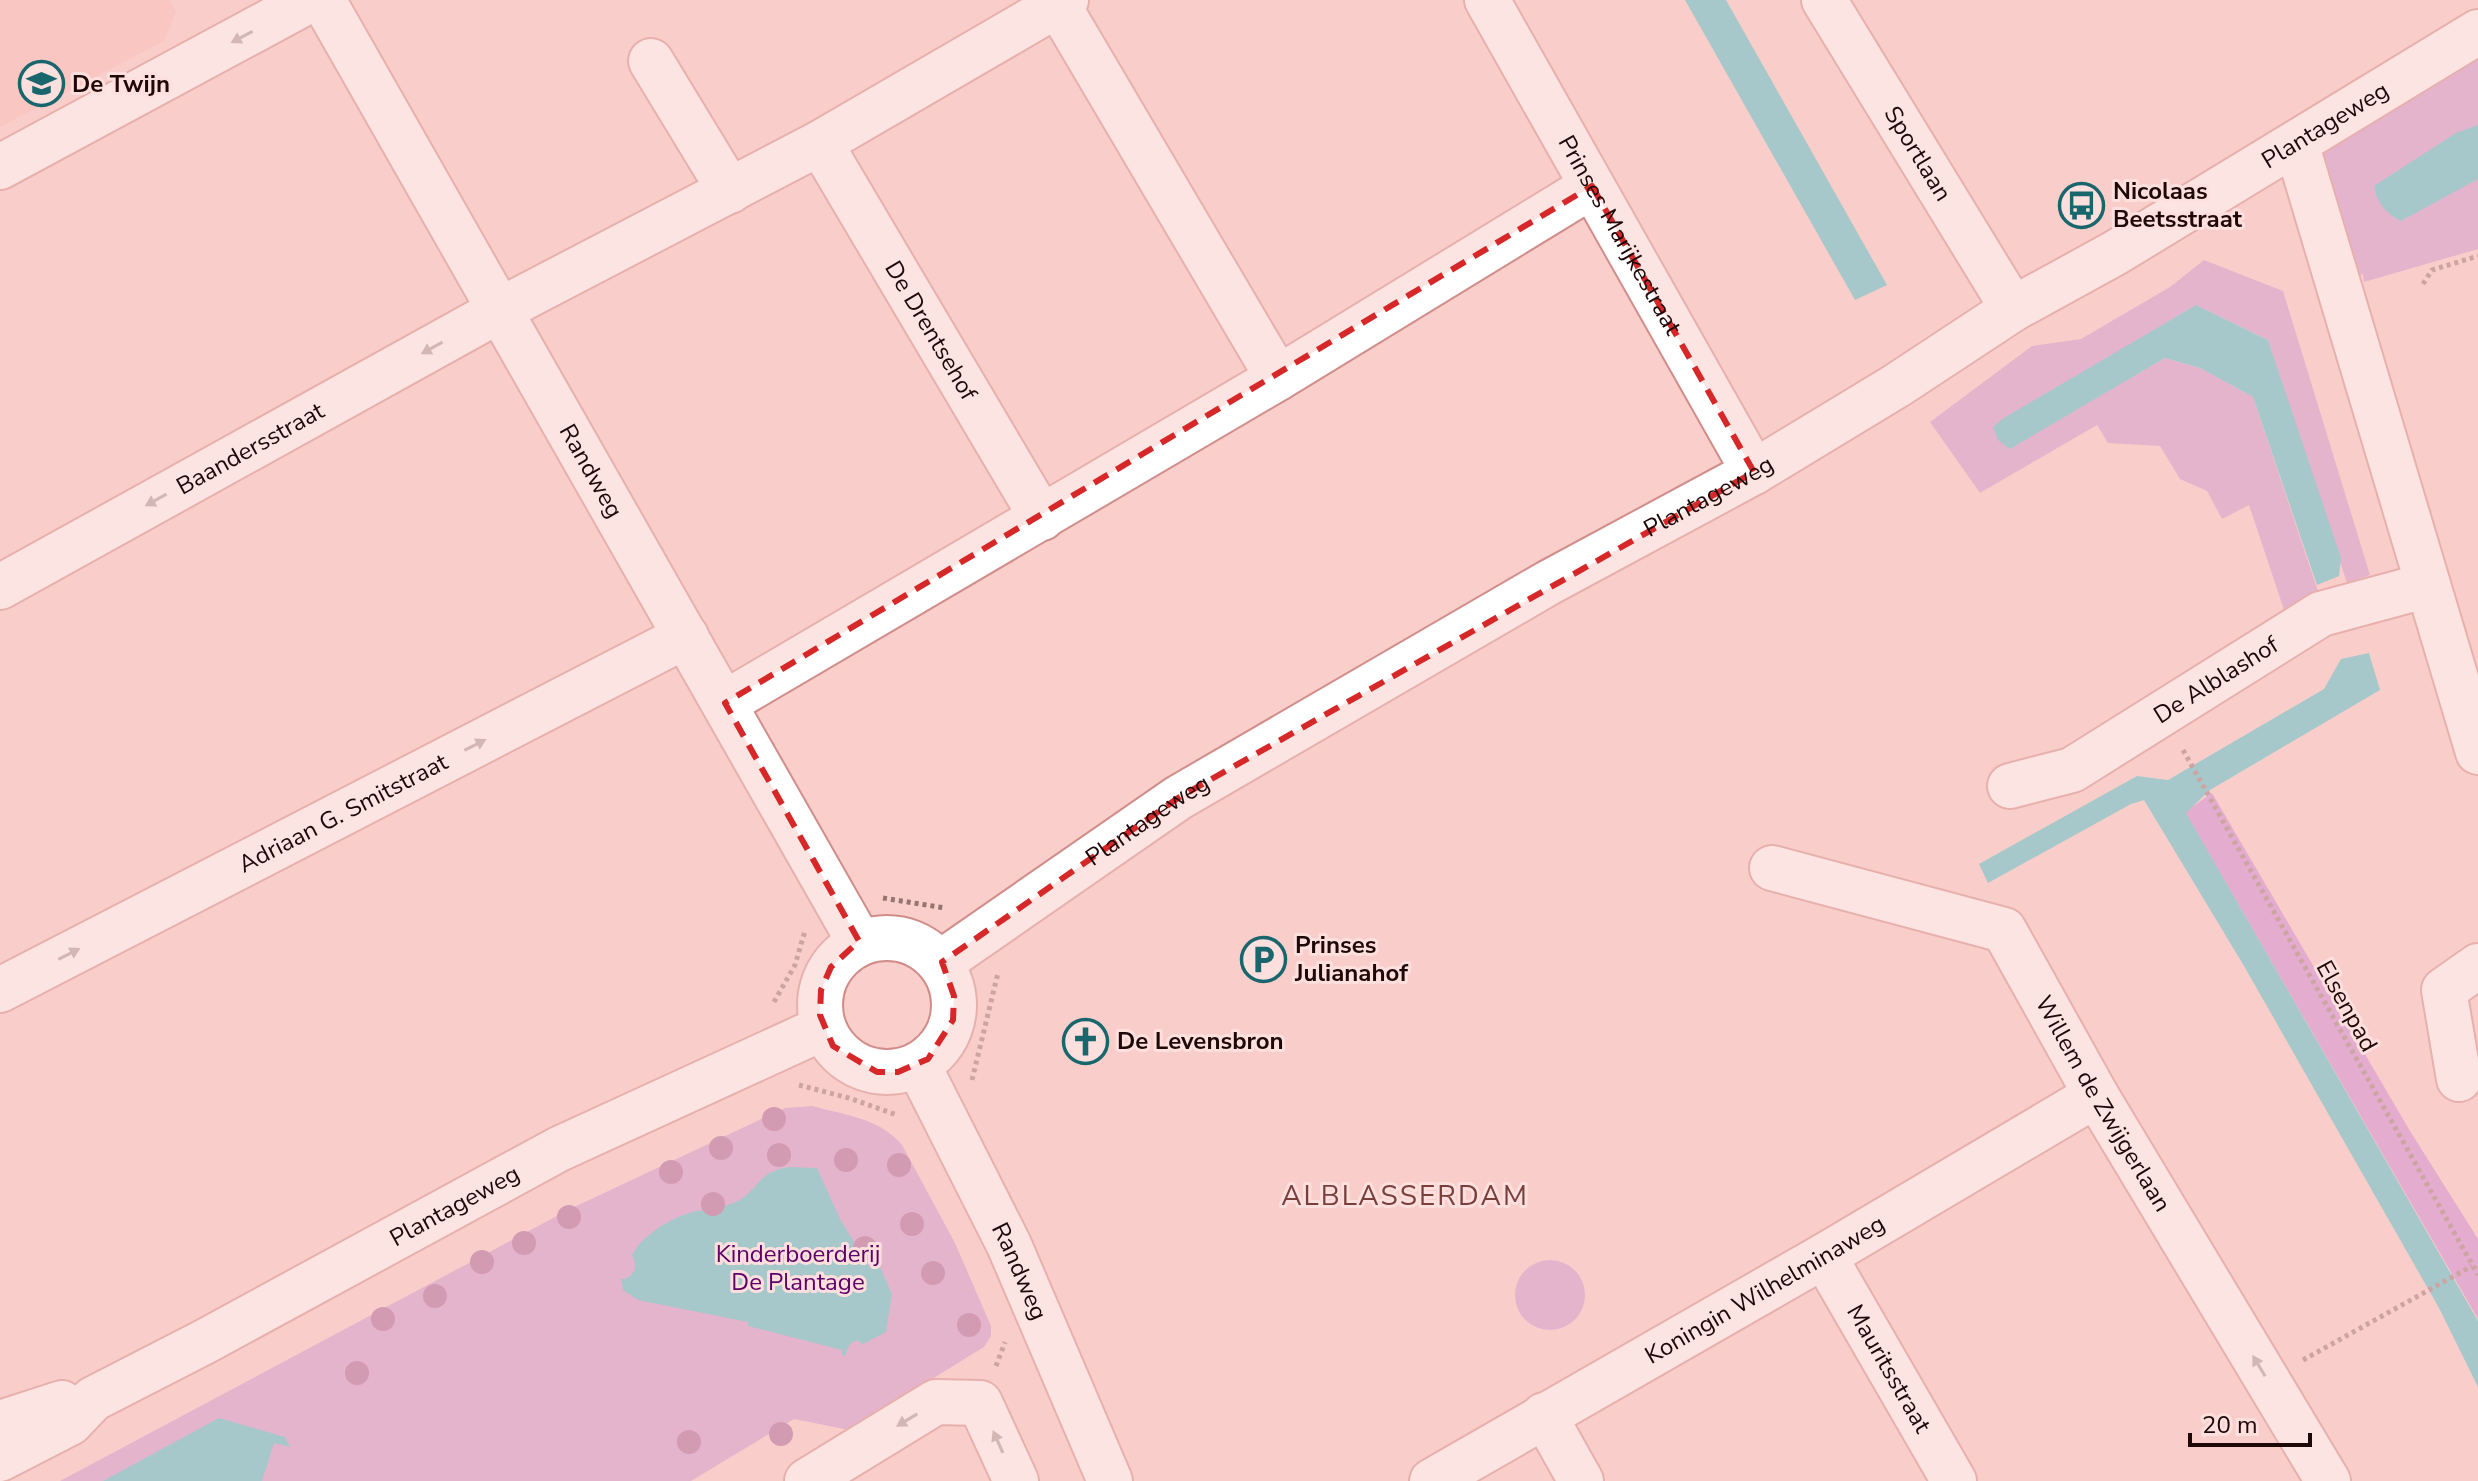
<svg xmlns="http://www.w3.org/2000/svg" width="2478" height="1481" viewBox="0 0 2478 1481" font-family="'Nunito Sans',sans-serif">
<style>
.built{fill:#fbbcb8}
.green{fill:#c895ce}
.forest{fill:#ca83d2}
.water{fill:#43c0ca}
.lines{fill:none;stroke-linecap:round;stroke-linejoin:round}
.minor-casing{stroke:#d08d8a;stroke-width:48}
.path{stroke:#957472;stroke-width:5;stroke-dasharray:4 4;stroke-linecap:butt}
.minor{stroke:#fff;stroke-width:44}
.tree{fill:#a35d95}
.oneway{fill:#a59c9c}
.marked{fill:none;stroke:#d62828;stroke-width:6;stroke-dasharray:16 10;stroke-linejoin:round}
.labels{text-anchor:middle;dominant-baseline:central;stroke-width:6;stroke-linejoin:round;paint-order:stroke}
.poi-label{font-size:24px;font-weight:bold;fill:#1f0808;stroke:#fddfdd;text-anchor:start}
.street-label{font-size:24px;fill:#1f0808;stroke:#fddfdd}
.park-label{font-size:24px;fill:#5d0068;stroke:#fddfdd}
.quarter-label{font-size:28px;letter-spacing:2px;fill:#793f3d;stroke:#fddfdd}
</style>
<rect width="100%" height="100%" fill="#f9cecb"/>
<!-- built -->
<path class="built" d="M 0,0 L 170,0 L 176,12 L 164,41 L 0,127 Z"/>
<!-- green -->
<g class="green">
<path d="M 2478,47 L 2478,249 L 2364,282 L 2363,274 L 2347,279 L 2313,148 Z"/>
<path d="M 2204,260 L 2283,291 L 2370,575 L 2347,583 L 2268,340 L 2196,305 L 1993,427 L 2010,448 L 2165,358 L 2200,368 L 2253,397 L 2320,597 L 2284,610 L 2249,505 L 2222,519 L 2207,491 L 2180,479 L 2160,446 L 2108,443 L 2097,425 L 1980,493 L 1930,422 L 2032,346 L 2081,339 L 2170,287 Z"/>
<path d="M 812,1106 C 844,1115 880,1118 902,1145 L 955,1243 L 991,1326 L 991,1336 L 984,1347 L 849,1430 L 794,1419 L 691,1481 L 60,1481 L 570,1209 L 785,1108 Z"/>
<circle cx="1550" cy="1295" r="35"/>
</g>
<!-- forest -->
<path class="forest" d="M 2212,793 L 2410,1131 L 2478,1239 L 2478,1319 L 2185,812 Z"/>
<!-- water -->
<g class="water">
<path d="M 1685,0 L 1726,0 L 1887,285 L 1855,300 Z"/>
<path d="M 2478,125 L 2478,179 L 2401,221 C 2386,214 2376,202 2374,186 L 2456,133 Z"/>
<path d="M 2196,305 L 2268,340 L 2341,558 L 2339,576 L 2317,585 L 2253,397 L 2200,368 L 2165,358 L 2010,449 L 1998,440 L 1993,427 L 2004,418 Z"/>
<path d="M 2369,653 L 2380,690 L 2210,790 L 2186,813 L 2478,1321 L 2478,1387 L 2439,1308 L 2244,966 L 2144,800 L 2131,804 L 1988,883 L 1979,864 L 2137,776 L 2168,780 L 2324,689 L 2341,659 Z"/>
<path d="M 789,1167 L 817,1168 L 840,1219 L 870,1268 L 880,1267 L 892,1294 L 886,1332 L 863,1344 L 856,1340 L 849,1345 L 845,1356 L 842,1355 L 842,1350 L 748,1326 L 748,1322 L 638,1300 L 623,1290 L 621,1279 L 625,1279 C 637,1272 637,1267 632,1255 C 643,1234 674,1216 697,1211 C 712,1208 732,1207 744,1197 C 763,1182 760,1172 789,1167 Z"/>
<path d="M 219,1418 L 285,1437 L 290,1447 L 274,1443 L 262,1481 L 103,1481 Z"/>
</g>
<g class="lines">
<defs>
<g id="minor">
<path id="s1" d="M 323,0 L 860,943"/>
<path id="s2" d="M 1487,0 L 1754,472"/>
<path id="s3" d="M 1824,0 L 2013,309"/>
<path d="M 1058,5 L 1278,378"/>
<path d="M 651,61 L 730,191"/>
<path id="s4" d="M 820,143 L 1042,518"/>
<path d="M 2296,143 L 2478,752"/>
<path d="M 0,167 L 310,0"/>
<path id="s5" d="M 0,587 L 500,310 L 820,143 L 1066,0"/>
<path d="M 725,703 L 1278,378 L 1592,186"/>
<path id="s6" d="M 2010,786 L 2072,770 L 2321,614 L 2428,585"/>
<path id="s7" d="M 1772,868 L 2004,930 L 2096,1095 L 2328,1481"/>
<circle cx="887" cy="1005" r="67"/>
<path id="s8" d="M 940,963 L 1178,798 L 1548,583 L 1754,472 L 1896,386 L 2013,309 L 2115,253 L 2478,32"/>
<path id="s9" d="M 0,990 L 686,636"/>
<path id="s10" d="M 918,1065 L 1009,1245 L 1110,1481"/>
<path d="M 2459,1079 L 2444,990 L 2478,966"/>
<path id="s11" d="M 1824,1256 L 1954,1481"/>
<path d="M 1544,1415 L 1581,1481"/>
<path d="M 0,1423 L 62,1403"/>
<path id="s12" d="M 0,1459 L 70,1423 L 93,1399 L 204,1342 L 559,1149 L 823,1028"/>
<path d="M 807,1481 L 936,1402 L 980,1403 L 1016,1481"/>
<path id="s13" d="M 1432,1481 L 1824,1256 L 2096,1095"/>
</g>
</defs>
<!-- minor casing -->
<use href="#minor" class="minor-casing"/>
<!-- path -->
<g class="path">
<path d="M 2423,284 L 2432,270 L 2478,256"/>
<path d="M 2183,750 L 2478,1275"/>
<path d="M 883,898 L 945,908"/>
<path d="M 774,1002 L 795,965 L 805,931"/>
<path d="M 972,1080 L 998,973"/>
<path d="M 799,1085 L 849,1098 L 897,1115"/>
<path d="M 2303,1360 L 2472,1266"/>
<path d="M 996,1366 L 1005,1342"/>
</g>
<!-- minor -->
<use href="#minor" class="minor"/>
</g>
<!-- trees -->
<g class="tree">
<circle cx="774" cy="1119" r="12"/>
<circle cx="721" cy="1148" r="12"/>
<circle cx="779" cy="1155" r="12"/>
<circle cx="846" cy="1160" r="12"/>
<circle cx="899" cy="1165" r="12"/>
<circle cx="671" cy="1172" r="12"/>
<circle cx="713" cy="1204" r="12"/>
<circle cx="569" cy="1217" r="12"/>
<circle cx="912" cy="1224" r="12"/>
<circle cx="524" cy="1243" r="12"/>
<circle cx="865" cy="1248" r="12"/>
<circle cx="482" cy="1262" r="12"/>
<circle cx="933" cy="1273" r="12"/>
<circle cx="435" cy="1296" r="12"/>
<circle cx="383" cy="1319" r="12"/>
<circle cx="969" cy="1325" r="12"/>
<circle cx="357" cy="1373" r="12"/>
<circle cx="781" cy="1434" r="12"/>
<circle cx="689" cy="1442" r="12"/>
</g>
<!-- one-way arrows -->
<defs><path id="oneway-solid" d="M-6-.8H1V-3.2L6.5 0L1 3.2V.8H-6Z" transform="scale(2)"/></defs>
<g class="oneway">
<use href="#oneway-solid" transform="translate(242 37) rotate(152)"/>
<use href="#oneway-solid" transform="translate(432 348) rotate(151)"/>
<use href="#oneway-solid" transform="translate(156 500) rotate(151)"/>
<use href="#oneway-solid" transform="translate(475 745) rotate(-27)"/>
<use href="#oneway-solid" transform="translate(69 954) rotate(-27)"/>
<use href="#oneway-solid" transform="translate(2259 1366) rotate(-121)"/>
<use href="#oneway-solid" transform="translate(907 1420) rotate(149)"/>
<use href="#oneway-solid" transform="translate(998 1442) rotate(-114)"/>
</g>
<!-- marked area -->
<path d="M0 0H2478V1481H0ZM 1592,186 L 1754,472 L 1178,798 L 942,962 L 954,996 L 953,1020 L 928,1059 L 898,1072 L 877,1072 L 833,1046 L 820,1015 L 821,990 L 831,967 L 859,941 L 725,703 Z" fill="#f9cecb" fill-opacity=".55" fill-rule="evenodd"/>
<path class="marked" d="M 1592,186 L 1754,472 L 1178,798 L 942,962 L 954,996 L 953,1020 L 928,1059 L 898,1072 L 877,1072 L 833,1046 L 820,1015 L 821,990 L 831,967 L 859,941 L 725,703 Z"/>
<!-- icons -->
<defs>
<symbol id="school-ring" viewBox="-11 -11 22 22"><circle r="9.5" fill="#fddfdd" stroke="#19666d" stroke-width="1.5"/><path d="M0-5L7-2L0 1L-7-2ZM-4 1L0 2.5L4 1V4Q0 6-4 4Z" fill="#19666d"/></symbol>
<symbol id="bus-ring" viewBox="-11 -11 22 22"><circle r="9.5" fill="#fddfdd" stroke="#19666d" stroke-width="1.5"/><path d="M-5-6H5V4H4V6H2V4H-2V6H-4V4H-5ZM-3.5-4V0h7V-4ZM-3.5 1.2v1.5H-2V1.2ZM2 1.2v1.5H3.5V1.2Z" fill="#19666d"/></symbol>
<symbol id="parking-ring" viewBox="-11 -11 22 22"><circle r="9.5" fill="#fddfdd" stroke="#19666d" stroke-width="1.5"/><path d="M-3.5-5.5H1a3.5 3.5 0 0 1 0 7H-1V5.5H-3.5ZM-1-3.4V-.6H.8a1.4 1.4 0 0 0 0-2.8Z" fill="#19666d"/></symbol>
<symbol id="church-ring" viewBox="-11 -11 22 22"><circle r="9.5" fill="#fddfdd" stroke="#19666d" stroke-width="1.5"/><path d="M-1.2-6h2.4v3.5h3.3v2.4h-3.3V6h-2.4V-.1h-3.3v-2.4h3.3Z" fill="#19666d"/></symbol>
</defs>
<g fill-rule="evenodd">
<use href="#school-ring" x="16" y="58" width="51" height="51"/>
<use href="#bus-ring" x="2056" y="180" width="51" height="51"/>
<use href="#parking-ring" x="1238" y="934" width="51" height="51"/>
<use href="#church-ring" x="1060" y="1016" width="51" height="51"/>
</g>
<g class="labels">
<!-- poi labels -->
<g class="poi-label">
<text x="72" y="84">De Twijn</text>
<text x="2113" y="191">Nicolaas<tspan x="2113" dy="28">Beetsstraat</tspan></text>
<text x="1295" y="945">Prinses<tspan x="1295" dy="28">Julianahof</tspan></text>
<text x="1117" y="1041">De Levensbron</text>
</g>
<!-- street labels -->
<g class="street-label">
<text stroke="none"><textPath href="#s8" startOffset="1620">Plantageweg</textPath></text>
<text stroke="none"><textPath href="#s3" startOffset="180">Sportlaan</textPath></text>
<text stroke="none"><textPath href="#s2" startOffset="270">Prinses Marijkestraat</textPath></text>
<text stroke="none"><textPath href="#s4" startOffset="218">De Drentsehof</textPath></text>
<text stroke="none"><textPath href="#s5" startOffset="286">Baandersstraat</textPath></text>
<text stroke="none"><textPath href="#s1" startOffset="542">Randweg</textPath></text>
<text stroke="none"><textPath href="#s8" startOffset="900">Plantageweg</textPath></text>
<text stroke="none"><textPath href="#s6" startOffset="234">De Alblashof</textPath></text>
<text stroke="none"><textPath href="#s9" startOffset="386">Adriaan G. Smitstraat</textPath></text>
<text stroke="none"><textPath href="#s8" startOffset="252">Plantageweg</textPath></text>
<text transform="translate(2347 1006) rotate(61)">Elsenpad</text>
<text stroke="none"><textPath href="#s7" startOffset="440">Willem de Zwijgerlaan</textPath></text>
<text stroke="none"><textPath href="#s12" startOffset="522">Plantageweg</textPath></text>
<text stroke="none"><textPath href="#s10" startOffset="230">Randweg</textPath></text>
<text stroke="none"><textPath href="#s13" startOffset="384">Koningin Wilhelminaweg</textPath></text>
<text stroke="none"><textPath href="#s11" startOffset="130">Mauritsstraat</textPath></text>
</g>
<!-- park labels -->
<g class="park-label">
<text x="798" y="1254">Kinderboerderij<tspan x="798" dy="28">De Plantage</tspan></text>
</g>
<!-- quarter labels -->
<g class="quarter-label">
<text x="1405" y="1196">ALBLASSERDAM</text>
</g>
</g>
<!-- scale -->
<path d="M2190 1433v12h120v-12" fill="none" stroke="#1f0808" stroke-width="4"/>
<text x="2202" y="1433" font-size="24" fill="#1f0808" stroke="#fddfdd" stroke-width="6" paint-order="stroke">20 m</text>
</svg>
